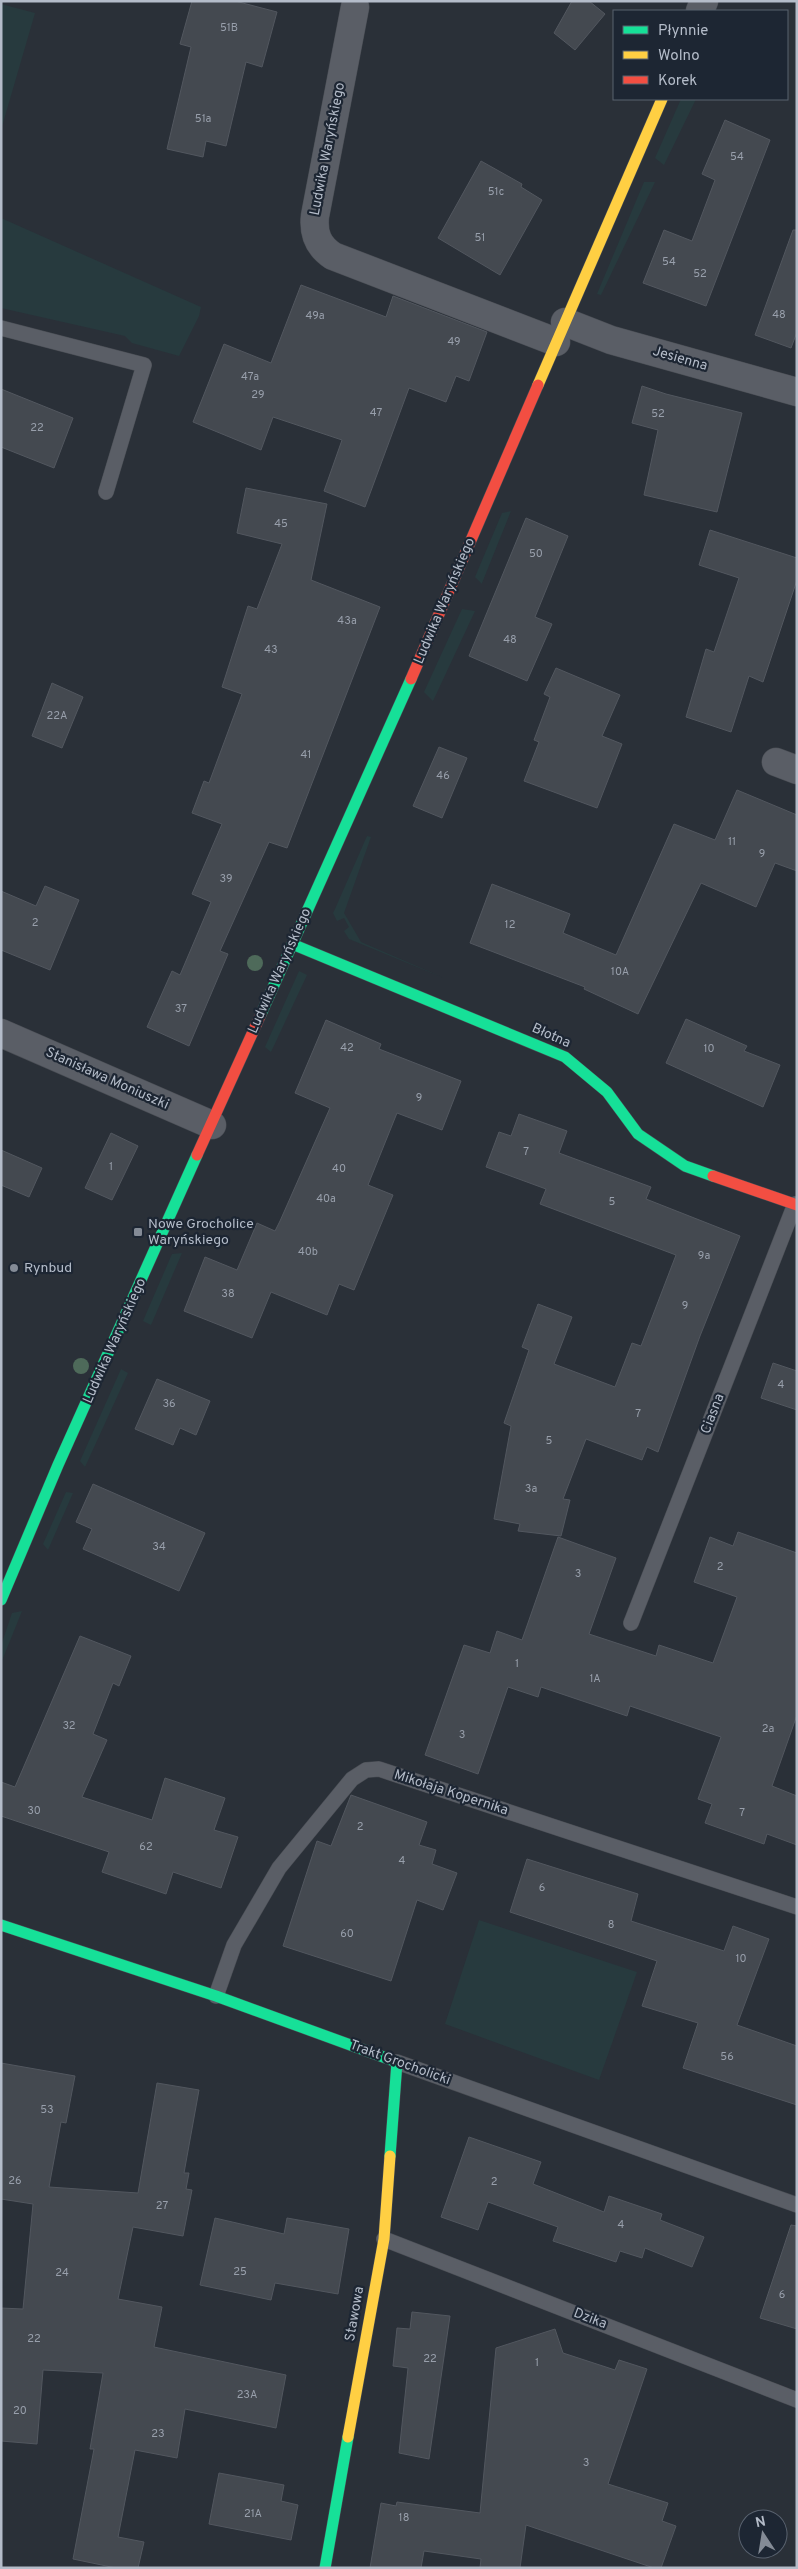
<svg xmlns="http://www.w3.org/2000/svg" width="798" height="2569" viewBox="0 0 798 2569" font-family="Overpass,sans-serif">
<style>
.green{fill:#273a3e}
.building{fill:#444950;stroke:#52575f}
.lines{fill:none;stroke-linecap:round;stroke-linejoin:round}
.lane-casing{stroke:#484c53;stroke-width:16}
.street-casing{stroke:#484c53;stroke-width:29}
.fast-casing{stroke:#484c53;stroke-width:12}
.slow-casing{stroke:#484c53;stroke-width:12}
.jam-casing{stroke:#484c53;stroke-width:12}
.lane{stroke:#5a5e66;stroke-width:15}
.street{stroke:#5a5e66;stroke-width:28}
.fast{stroke:#16e098;stroke-width:11}
.slow{stroke:#ffcf43;stroke-width:11}
.jam{stroke:#f24e42;stroke-width:11}
.tree{fill:#4e6a5a}
.poi-dot{fill:#848b96;stroke:#1d2633;stroke-width:2}
.labels{text-anchor:middle;dominant-baseline:central;stroke-width:4.5;stroke-linejoin:round;paint-order:stroke}
.number-label{font-size:11px;fill:#989fab}
.street-label{font-size:14px;fill:#b4bcc9;stroke:#1d2633}
.poi-label{font-size:14px;fill:#b4bcc9;stroke:#1d2633;text-anchor:start}
</style>
<rect width="100%" height="100%" fill="#2a3038"/>
<!-- green -->
<g class="green">
<path d="M 1,4 L 35,13 L 1,130 Z"/>
<path d="M 681,99 L 696,99 L 664,165 L 655,158 Z"/>
<path d="M 644,182 L 655,182 L 601,295 L 597,294 Z"/>
<path d="M 1,218 L 201,307 L 199,316 L 179,356 L 132,343 L 125,336 L 1,308 Z"/>
<path d="M 511,511 L 482,583 L 482,584 L 475,577 L 502,513 Z"/>
<path d="M 462,609 L 475,611 L 433,701 L 424,692 Z"/>
<path d="M 367,836 L 371,837 L 344,913 L 361,942 L 444,978 L 349,939 L 344,931 L 349,927 L 344,918 L 337,921 L 333,913 L 335,909 Z"/>
<path d="M 299,971 L 307,975 L 271,1052 L 265,1047 Z"/>
<path d="M 182,1253 L 151,1325 L 143,1321 L 172,1254 Z"/>
<path d="M 121,1369 L 128,1373 L 85,1467 L 80,1461 Z"/>
<path d="M 66,1492 L 73,1493 L 48,1550 L 43,1544 Z"/>
<path d="M 22,1611 L 1,1663 L 1,1646 L 12,1613 Z"/>
<path d="M 479,1920 L 637,1972 L 599,2080 L 445,2024 Z"/>
</g>
<!-- building -->
<g class="building">
<path d="M 192,1 L 235,1 L 277,12 L 262,67 L 246,62 L 226,146 L 206,141 L 203,157 L 167,149 L 191,47 L 180,44 Z"/>
<path d="M 572,1 L 589,1 L 605,14 L 575,50 L 554,33 Z"/>
<path d="M 725,120 L 770,140 L 706,306 L 643,283 L 664,230 L 692,241 L 715,180 L 702,174 Z"/>
<path d="M 481,161 L 522,184 L 521,187 L 542,200 L 500,275 L 438,238 Z"/>
<path d="M 793,230 L 797,230 L 797,332 L 791,348 L 755,335 Z"/>
<path d="M 301,285 L 386,317 L 393,296 L 487,332 L 469,381 L 456,376 L 446,402 L 409,388 L 365,507 L 324,491 L 342,440 L 273,417 L 261,450 L 193,422 L 224,344 L 271,363 Z"/>
<path d="M 642,386 L 666,394 L 742,413 L 717,512 L 644,495 L 658,430 L 632,423 Z"/>
<path d="M 1,389 L 73,418 L 54,468 L 1,447 Z"/>
<path d="M 246,488 L 327,504 L 311,580 L 380,607 L 287,848 L 269,842 L 220,951 L 228,954 L 189,1046 L 147,1027 L 172,971 L 180,975 L 211,902 L 192,894 L 222,824 L 192,813 L 204,781 L 209,783 L 242,694 L 222,687 L 248,606 L 257,609 L 282,544 L 237,533 Z"/>
<path d="M 526,518 L 568,536 L 535,617 L 552,624 L 527,681 L 469,656 Z"/>
<path d="M 710,530 L 797,558 L 797,580 L 763,682 L 749,676 L 731,732 L 686,717 L 706,649 L 714,652 L 739,578 L 699,565 Z"/>
<path d="M 556,668 L 620,695 L 602,736 L 622,744 L 597,808 L 524,781 L 539,742 L 534,740 L 550,697 L 544,694 Z"/>
<path d="M 52,683 L 83,697 L 62,748 L 32,736 Z"/>
<path d="M 439,747 L 467,758 L 442,818 L 413,806 Z"/>
<path d="M 737,790 L 797,815 L 797,871 L 775,863 L 756,907 L 701,883 L 638,1014 L 584,989 L 585,987 L 470,943 L 492,884 L 570,914 L 563,933 L 616,955 L 674,824 L 715,840 Z"/>
<path d="M 45,886 L 79,900 L 50,970 L 1,950 L 1,891 L 36,906 Z"/>
<path d="M 686,1019 L 747,1046 L 744,1051 L 780,1065 L 763,1107 L 666,1063 Z"/>
<path d="M 326,1020 L 381,1044 L 379,1049 L 461,1081 L 442,1130 L 397,1113 L 368,1185 L 393,1195 L 354,1290 L 339,1284 L 327,1315 L 271,1292 L 252,1338 L 184,1311 L 205,1257 L 237,1270 L 257,1223 L 275,1231 L 280,1221 L 330,1108 L 295,1093 Z"/>
<path d="M 519,1114 L 567,1131 L 559,1153 L 651,1187 L 646,1199 L 740,1236 L 700,1336 L 658,1452 L 647,1447 L 642,1460 L 586,1439 L 563,1499 L 570,1500 L 561,1536 L 518,1531 L 520,1524 L 494,1519 L 511,1426 L 504,1423 L 529,1350 L 522,1347 L 538,1304 L 572,1317 L 554,1364 L 615,1387 L 632,1343 L 641,1346 L 676,1255 L 540,1204 L 546,1189 L 486,1167 L 499,1132 L 511,1136 Z"/>
<path d="M 111,1133 L 138,1146 L 112,1200 L 85,1188 Z"/>
<path d="M 1,1150 L 42,1168 L 29,1197 L 1,1185 Z"/>
<path d="M 773,1363 L 797,1371 L 797,1410 L 761,1398 Z"/>
<path d="M 157,1379 L 210,1401 L 196,1435 L 180,1428 L 173,1445 L 135,1429 Z"/>
<path d="M 93,1484 L 205,1533 L 179,1591 L 83,1549 L 92,1529 L 76,1522 Z"/>
<path d="M 738,1532 L 797,1553 L 797,1715 L 772,1786 L 797,1796 L 797,1845 L 767,1834 L 764,1844 L 705,1823 L 712,1804 L 698,1799 L 721,1737 L 630,1706 L 627,1716 L 541,1687 L 538,1697 L 508,1687 L 478,1774 L 425,1755 L 464,1645 L 490,1653 L 497,1631 L 522,1640 L 558,1537 L 616,1558 L 589,1634 L 656,1656 L 659,1645 L 713,1663 L 737,1597 L 694,1582 L 710,1537 L 733,1546 Z"/>
<path d="M 80,1636 L 131,1656 L 119,1686 L 113,1683 L 93,1734 L 107,1740 L 82,1797 L 152,1820 L 165,1778 L 225,1798 L 214,1830 L 238,1837 L 221,1888 L 173,1872 L 166,1894 L 102,1872 L 109,1852 L 1,1816 L 1,1782 L 15,1787 Z"/>
<path d="M 351,1795 L 427,1822 L 419,1845 L 436,1850 L 432,1864 L 457,1873 L 443,1910 L 417,1900 L 391,1981 L 283,1946 L 317,1841 L 331,1846 Z"/>
<path d="M 527,1859 L 638,1894 L 631,1921 L 724,1951 L 733,1926 L 769,1939 L 737,2025 L 797,2046 L 797,2105 L 683,2068 L 698,2023 L 642,2006 L 657,1961 L 510,1912 Z"/>
<path d="M 1,2063 L 75,2076 L 66,2123 L 61,2122 L 49,2187 L 138,2193 L 157,2083 L 199,2090 L 184,2173 L 189,2173 L 186,2189 L 192,2190 L 183,2236 L 133,2227 L 118,2299 L 162,2307 L 154,2347 L 286,2375 L 276,2428 L 185,2409 L 177,2458 L 135,2450 L 118,2537 L 144,2542 L 138,2568 L 116,2568 L 73,2559 L 94,2449 L 90,2449 L 103,2373 L 43,2370 L 37,2444 L 1,2441 L 1,2308 L 23,2309 L 33,2204 L 1,2199 Z"/>
<path d="M 469,2137 L 541,2162 L 533,2184 L 604,2212 L 609,2196 L 662,2214 L 660,2220 L 704,2237 L 692,2267 L 645,2248 L 642,2258 L 620,2251 L 616,2262 L 553,2241 L 558,2227 L 488,2202 L 478,2230 L 441,2217 Z"/>
<path d="M 215,2218 L 284,2234 L 287,2218 L 349,2229 L 338,2294 L 275,2283 L 271,2300 L 200,2285 Z"/>
<path d="M 791,2225 L 797,2226 L 797,2329 L 760,2318 Z"/>
<path d="M 412,2312 L 450,2316 L 429,2459 L 399,2453 L 408,2368 L 393,2366 L 397,2328 L 410,2329 Z"/>
<path d="M 555,2329 L 563,2353 L 615,2370 L 619,2360 L 647,2369 L 608,2484 L 668,2503 L 662,2521 L 676,2526 L 661,2568 L 654,2568 L 526,2525 L 520,2568 L 480,2568 L 481,2559 L 424,2551 L 421,2568 L 370,2568 L 381,2503 L 396,2506 L 397,2502 L 480,2513 L 496,2348 Z"/>
<path d="M 219,2473 L 284,2485 L 281,2501 L 298,2505 L 291,2540 L 209,2524 Z"/>
</g>
<g class="lines">
<defs>
<g id="lane">
<path d="M 1,328 L 144,365 L 106,492"/>
<path d="M 631,1623 L 795,1204"/>
<path d="M 216,1996 L 234,1945 L 279,1868 L 352,1779 L 366,1770 L 379,1769 L 797,1907"/>
<path d="M 397,2062 L 797,2205"/>
<path d="M 384,2239 L 797,2400"/>
</g>
<g id="street">
<path d="M 355,7 L 315,216 C 313,234 318,246 333,256 L 556,342"/>
<path d="M 700,11 L 704,1"/>
<path d="M 565,322 L 611,340 L 797,392"/>
<path d="M 776,762 L 797,770"/>
<path d="M 1,1033 L 212,1125"/>
</g>
<g id="fast">
<path d="M 292,944 L 565,1057 L 607,1092 L 638,1134 L 685,1166 L 713,1176"/>
<path d="M 261,1014 L 411,679"/>
<path d="M 1,1600 L 58,1465 L 197,1155"/>
<path d="M 1,1925 L 216,1996 L 397,2062 L 390,2156"/>
<path d="M 325,2568 L 348,2437"/>
</g>
<g id="slow">
<path d="M 538,385 L 662,99"/>
<path d="M 348,2437 L 384,2239 L 390,2156"/>
</g>
<g id="jam">
<path d="M 411,679 L 538,385"/>
<path d="M 197,1155 L 261,1014"/>
<path d="M 713,1176 L 797,1205"/>
</g>
</defs>
<!-- lane casing -->
<use href="#lane" class="lane-casing"/>
<!-- street casing -->
<use href="#street" class="street-casing"/>
<!-- fast casing -->
<use href="#fast" class="fast-casing"/>
<!-- slow casing -->
<use href="#slow" class="slow-casing"/>
<!-- jam casing -->
<use href="#jam" class="jam-casing"/>
<!-- lane -->
<use href="#lane" class="lane"/>
<!-- street -->
<use href="#street" class="street"/>
<!-- fast -->
<use href="#fast" class="fast"/>
<!-- slow -->
<use href="#slow" class="slow"/>
<!-- jam -->
<use href="#jam" class="jam"/>
</g>
<!-- trees -->
<g class="tree">
<circle cx="255" cy="963" r="8"/>
<circle cx="81" cy="1366" r="8"/>
</g>
<!-- markers -->
<g class="poi-dot">
<rect x="133" y="1227" width="10" height="10" rx="2.5"/>
<circle cx="14" cy="1268" r="5"/>
</g>
<g class="labels">
<!-- number labels -->
<g class="number-label">
<text x="229" y="28">51B</text>
<text x="203" y="119">51a</text>
<text x="737" y="157">54</text>
<text x="496" y="192">51c</text>
<text x="480" y="238">51</text>
<text x="669" y="262">54</text>
<text x="700" y="274">52</text>
<text x="779" y="315">48</text>
<text x="315" y="316">49a</text>
<text x="454" y="342">49</text>
<text x="250" y="377">47a</text>
<text x="258" y="395">29</text>
<text x="376" y="413">47</text>
<text x="658" y="414">52</text>
<text x="37" y="428">22</text>
<text x="281" y="524">45</text>
<text x="536" y="554">50</text>
<text x="347" y="621">43a</text>
<text x="510" y="640">48</text>
<text x="271" y="650">43</text>
<text x="57" y="716">22A</text>
<text x="306" y="755">41</text>
<text x="443" y="776">46</text>
<text x="732" y="842">11</text>
<text x="762" y="854">9</text>
<text x="226" y="879">39</text>
<text x="35" y="923">2</text>
<text x="510" y="925">12</text>
<text x="620" y="972">10A</text>
<text x="181" y="1009">37</text>
<text x="347" y="1048">42</text>
<text x="709" y="1049">10</text>
<text x="419" y="1098">9</text>
<text x="526" y="1152">7</text>
<text x="111" y="1167">1</text>
<text x="339" y="1169">40</text>
<text x="326" y="1199">40a</text>
<text x="612" y="1202">5</text>
<text x="308" y="1252">40b</text>
<text x="704" y="1256">9a</text>
<text x="228" y="1294">38</text>
<text x="685" y="1306">9</text>
<text x="781" y="1385">4</text>
<text x="169" y="1404">36</text>
<text x="638" y="1414">7</text>
<text x="549" y="1441">5</text>
<text x="531" y="1489">3a</text>
<text x="159" y="1547">34</text>
<text x="720" y="1567">2</text>
<text x="578" y="1574">3</text>
<text x="517" y="1664">1</text>
<text x="595" y="1679">1A</text>
<text x="69" y="1726">32</text>
<text x="768" y="1729">2a</text>
<text x="462" y="1735">3</text>
<text x="34" y="1811">30</text>
<text x="742" y="1813">7</text>
<text x="360" y="1827">2</text>
<text x="146" y="1847">62</text>
<text x="402" y="1861">4</text>
<text x="542" y="1888">6</text>
<text x="611" y="1925">8</text>
<text x="347" y="1934">60</text>
<text x="741" y="1959">10</text>
<text x="727" y="2057">56</text>
<text x="47" y="2110">53</text>
<text x="15" y="2181">26</text>
<text x="494" y="2182">2</text>
<text x="162" y="2206">27</text>
<text x="621" y="2225">4</text>
<text x="240" y="2272">25</text>
<text x="62" y="2273">24</text>
<text x="782" y="2295">6</text>
<text x="34" y="2339">22</text>
<text x="430" y="2359">22</text>
<text x="537" y="2363">1</text>
<text x="247" y="2395">23A</text>
<text x="20" y="2411">20</text>
<text x="158" y="2434">23</text>
<text x="586" y="2463">3</text>
<text x="253" y="2514">21A</text>
<text x="404" y="2518">18</text>
</g>
<!-- street labels -->
<g class="street-label">
<text transform="translate(328 149) rotate(-79)">Ludwika Waryńskiego</text>
<text transform="translate(680 359) rotate(16)">Jesienna</text>
<text transform="translate(445 601) rotate(-67)">Ludwika Waryńskiego</text>
<text transform="translate(280 971) rotate(-66)">Ludwika Waryńskiego</text>
<text transform="translate(551 1036) rotate(24)">Błotna</text>
<text transform="translate(107 1079) rotate(24)">Stanisława Moniuszki</text>
<text transform="translate(115 1341) rotate(-66)">Ludwika Waryńskiego</text>
<text transform="translate(713 1414) rotate(-69)">Ciasna</text>
<text transform="translate(451 1793) rotate(18)">Mikołaja Kopernika</text>
<text transform="translate(400 2063) rotate(20)">Trakt Grocholicki</text>
<text transform="translate(355 2314) rotate(-80)">Stawowa</text>
<text transform="translate(590 2319) rotate(21)">Dzika</text>
</g>
<!-- poi labels -->
<g class="poi-label">
<text x="148" y="1224">Nowe Grocholice<tspan x="148" dy="16">Waryńskiego</tspan></text>
<text x="24" y="1268">Rynbud</text>
</g>
</g>
<!-- border -->
<rect width="798" height="2569" fill="none" stroke="#b4bcc9" stroke-width="5"/>
<!-- legend -->
<rect x="613" y="10" width="175" height="90" fill="#1d2633" stroke="#59626f"/>
<rect x="623" y="26" width="25" height="8" fill="#16e098" stroke="#59626f"/>
<text x="658" y="35" font-size="15" fill="#b4bcc9">Płynnie</text>
<rect x="623" y="51" width="25" height="8" fill="#ffcf43" stroke="#59626f"/>
<text x="658" y="60" font-size="15" fill="#b4bcc9">Wolno</text>
<rect x="623" y="76" width="25" height="8" fill="#f24e42" stroke="#59626f"/>
<text x="658" y="85" font-size="15" fill="#b4bcc9">Korek</text>
<!-- north arrow -->
<g transform="translate(763 2534) rotate(348)"><circle r="24" fill="#1d2633" stroke="#59626f"/>
<path d="M0-4L9 19L0 12L-9 19Z" fill="#848b96"/>
<text y="-8" font-size="14" font-weight="bold" text-anchor="middle" fill="#b4bcc9">N</text>
</g>
</svg>
